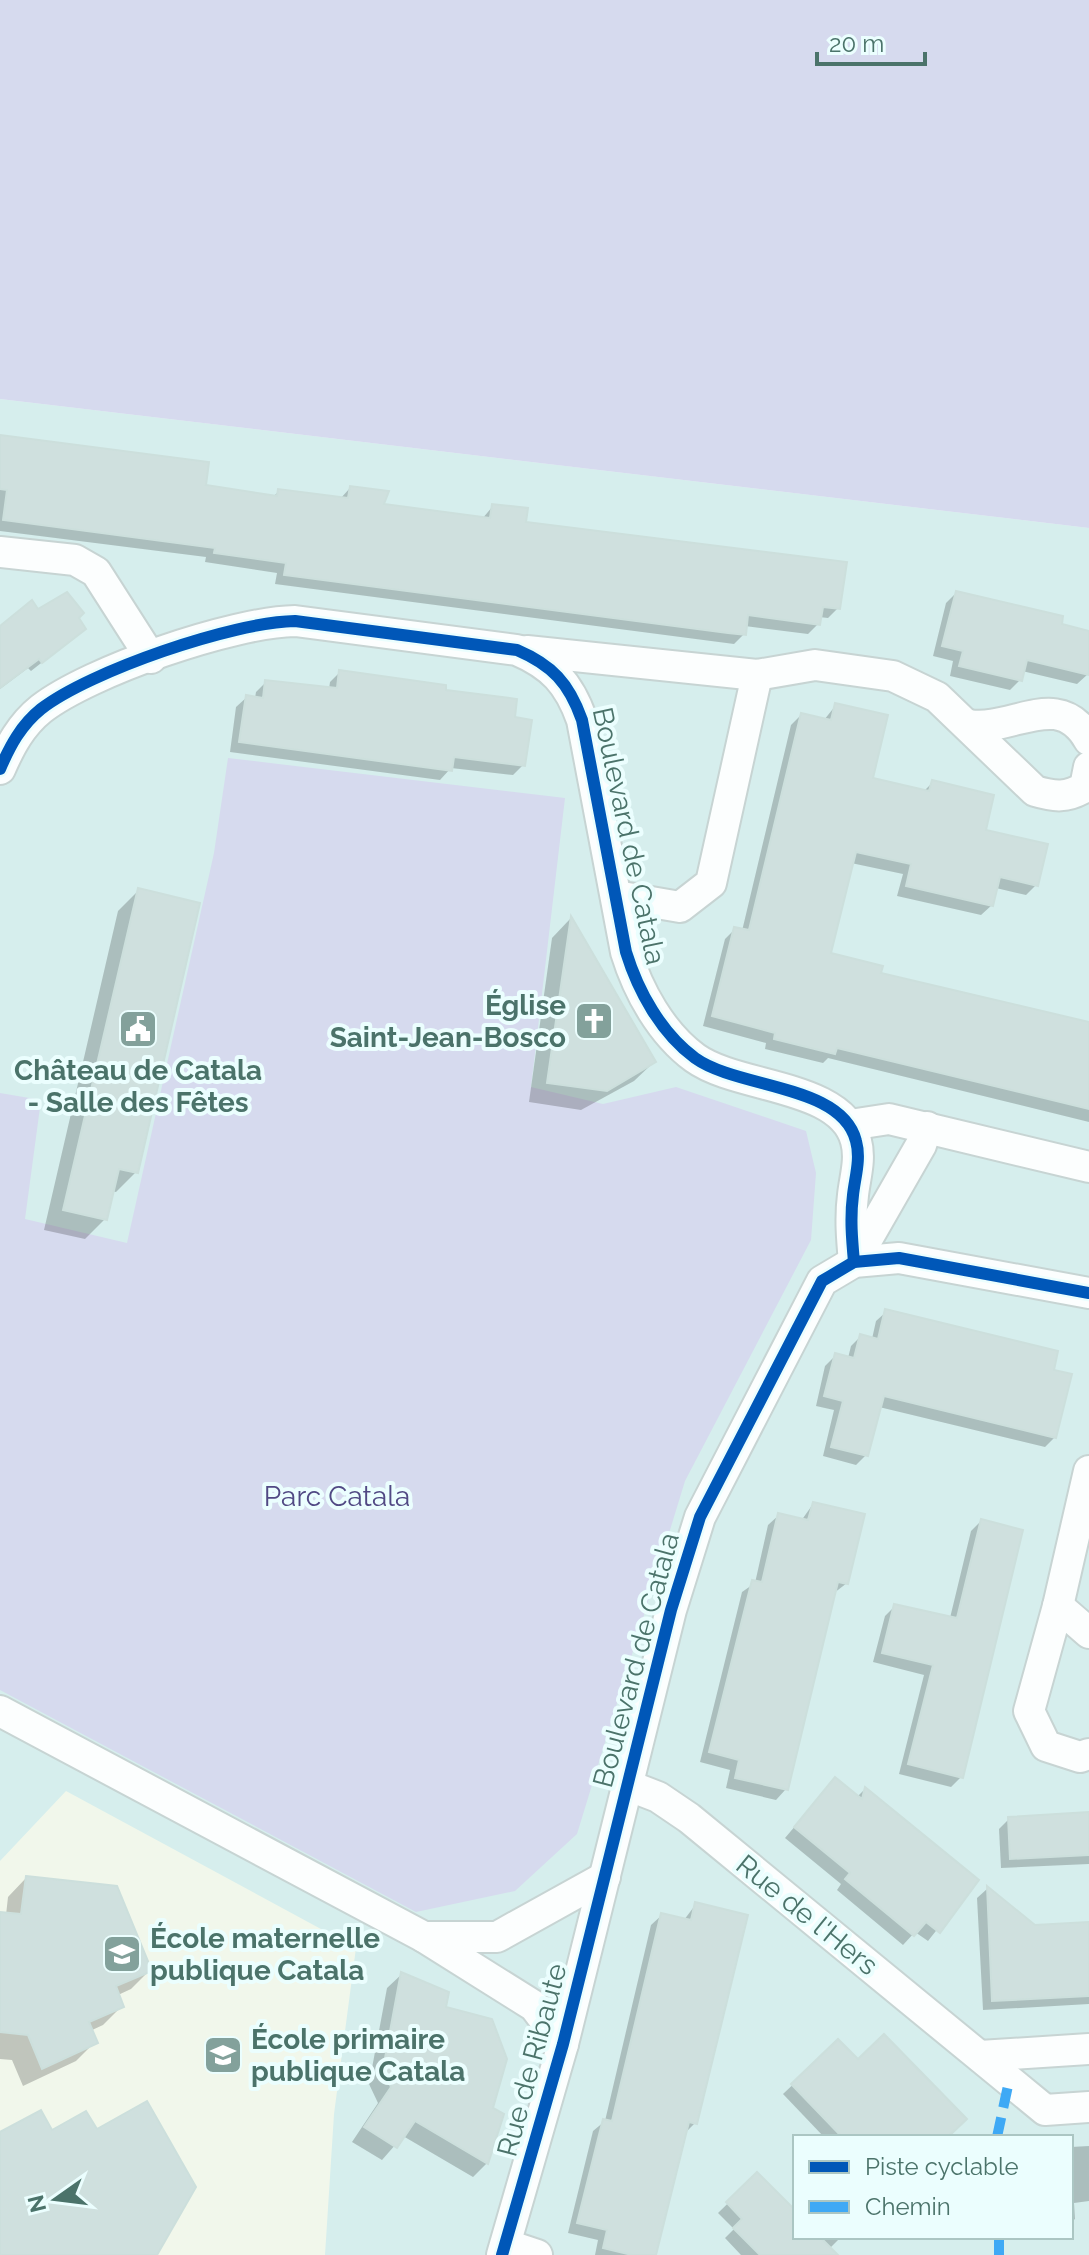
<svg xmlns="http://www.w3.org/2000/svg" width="1089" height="2255" viewBox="0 0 1089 2255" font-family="Raleway,sans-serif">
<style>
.residential{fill:#d6eeed;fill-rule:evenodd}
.education{fill:#f1f7eb}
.green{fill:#d6daee}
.shadow{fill:#0003}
.building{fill:#cfe0de;stroke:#ccdfdc;stroke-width:2}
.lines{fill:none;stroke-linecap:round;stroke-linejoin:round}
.minor-casing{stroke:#c7d4d3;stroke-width:34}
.minor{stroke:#fcfefe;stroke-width:30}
.quiet{stroke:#3fa9f5;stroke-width:10;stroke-dasharray:20 10;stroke-linecap:butt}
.cycleway-casing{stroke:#ebfefe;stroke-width:17}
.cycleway{stroke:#0057b8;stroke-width:12}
.labels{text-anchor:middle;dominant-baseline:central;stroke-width:8;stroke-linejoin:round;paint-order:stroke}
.street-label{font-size:28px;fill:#4b736a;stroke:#ebfefe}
.poi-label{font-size:28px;font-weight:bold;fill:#4b736a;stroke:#ebfefe;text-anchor:start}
.park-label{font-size:28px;fill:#514984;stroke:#ebfefe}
</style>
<rect width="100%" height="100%" fill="#eaf6f6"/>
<!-- residential -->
<path class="residential" d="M 0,399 L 1089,528 L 1089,2255 L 0,2255 ZM 795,2137 L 1071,2137 L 1071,2237 L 795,2237 Z"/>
<!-- education -->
<path class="education" d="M 66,1791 L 356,1948 L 334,2114 L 325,2255 L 0,2255 L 0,1861 Z"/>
<!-- green -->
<g class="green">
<path d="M 0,0 L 1089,0 L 1089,528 L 0,399 Z"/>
<path d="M 228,758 L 565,798 L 531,1087 L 603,1104 L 676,1087 L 806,1131 L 816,1173 L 811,1240 L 685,1481 L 577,1834 L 515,1891 L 416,1912 L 0,1690 L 0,1093 L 41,1100 L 25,1219 L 127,1243 L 214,853 Z"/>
</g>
<!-- shadow -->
<g class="shadow">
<path d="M 0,437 L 204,487 L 273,497 L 279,491 L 340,499 L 350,488 L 381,505 L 482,519 L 493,506 L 524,523 L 838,608 L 828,618 L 819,617 L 818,624 L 808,634 L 745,626 L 744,634 L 734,644 L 275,584 L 277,573 L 205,562 L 206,557 L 0,531 Z"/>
<path d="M 956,593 L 1089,633 L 1088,674 L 1077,684 L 1022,671 L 1020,680 L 1010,690 L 950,676 L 953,661 L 933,656 L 946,603 Z"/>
<path d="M 38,611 L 77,618 L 73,638 L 31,671 L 28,668 L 0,689 L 0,628 Z"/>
<path d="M 340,672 L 443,691 L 523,765 L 513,775 L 451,768 L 440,780 L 230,752 L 236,707 L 247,697 L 255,698 L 256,692 L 266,682 L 329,689 L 330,682 Z"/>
<path d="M 836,705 L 870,780 L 923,792 L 933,782 L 1036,885 L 1026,895 L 996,888 L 992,905 L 981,915 L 897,896 L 903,874 L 851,863 L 828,954 L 879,975 L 1089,1025 L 1089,1122 L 828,1058 L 823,1063 L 765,1049 L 766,1043 L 703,1026 L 725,939 L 735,929 L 742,931 L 791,725 L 801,715 L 824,720 Z"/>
<path d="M 138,891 L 136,1172 L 116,1192 L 111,1191 L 105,1219 L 85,1239 L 44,1230 L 118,911 Z"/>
<path d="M 570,919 L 654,1062 L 634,1081 L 581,1110 L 529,1102 L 552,938 Z"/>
<path d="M 886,1312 L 1051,1371 L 1055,1437 L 1045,1447 L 879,1407 L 866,1455 L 856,1465 L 823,1456 L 834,1410 L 816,1406 L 825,1366 L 835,1356 L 848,1358 L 851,1346 L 860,1337 L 872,1339 L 876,1321 Z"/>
<path d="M 813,1504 L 847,1583 L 834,1593 L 786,1789 L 776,1800 L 726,1788 L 730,1770 L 700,1762 L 742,1592 L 755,1583 L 768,1525 L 779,1515 L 801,1521 Z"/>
<path d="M 981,1521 L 961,1777 L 951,1787 L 899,1774 L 924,1675 L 873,1662 L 885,1616 L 895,1606 L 950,1618 L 971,1531 Z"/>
<path d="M 835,1779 L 857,1797 L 865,1789 L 976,1880 L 928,1941 L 915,1932 L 903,1945 L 837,1890 L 841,1884 L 785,1838 Z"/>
<path d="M 1089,1815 L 1089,1864 L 1001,1868 L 999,1829 L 1009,1819 Z"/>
<path d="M 26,1878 L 150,1970 L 131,1989 L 118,1995 L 122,2006 L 103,2025 L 90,2031 L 95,2042 L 76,2061 L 23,2086 L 12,2060 L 0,2059 L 0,1914 L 6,1915 L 8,1897 Z"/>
<path d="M 987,1889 L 1034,1927 L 1089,1924 L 1089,2004 L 983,2010 L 977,1898 Z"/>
<path d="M 696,1904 L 695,2123 L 684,2134 L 654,2255 L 595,2255 L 598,2240 L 568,2233 L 593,2131 L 605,2121 L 651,1925 L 662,1915 L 684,1920 Z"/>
<path d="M 402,1974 L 444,2009 L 491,2109 L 502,2115 L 487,2163 L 473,2177 L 403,2136 L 382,2160 L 352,2142 L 378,2103 L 369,2084 L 387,1988 Z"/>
<path d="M 838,2042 L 946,2137 L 824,2137 L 783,2094 Z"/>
<path d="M 1089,2146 L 1089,2201 L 1074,2203 L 1075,2219 L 1071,2222 L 1071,2147 Z"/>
<path d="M 757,2175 L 795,2213 L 795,2237 L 841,2237 L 829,2249 L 836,2255 L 741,2255 L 725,2238 L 734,2229 L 718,2213 Z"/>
</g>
<!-- building -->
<g class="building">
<path d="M 0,435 L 209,462 L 206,485 L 277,496 L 278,489 L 348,498 L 350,486 L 389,491 L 384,504 L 490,518 L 492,504 L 528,508 L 526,522 L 847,562 L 840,609 L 823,607 L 820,625 L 748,615 L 746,635 L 728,633 L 284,575 L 286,563 L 214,553 L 215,548 L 3,520 L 7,490 L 0,489 Z"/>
<path d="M 956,591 L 1063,616 L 1062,624 L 1089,631 L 1089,675 L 1027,660 L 1022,681 L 959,666 L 963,651 L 942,646 Z"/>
<path d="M 67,592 L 84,613 L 79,618 L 86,629 L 42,663 L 39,659 L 0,688 L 0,626 L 32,600 L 38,609 Z"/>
<path d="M 339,670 L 446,685 L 446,690 L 517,699 L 515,717 L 532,720 L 525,766 L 454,757 L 452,771 L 239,742 L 246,695 L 263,698 L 265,680 L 337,688 Z"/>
<path d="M 835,703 L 888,715 L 873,778 L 929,791 L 932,780 L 994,795 L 986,830 L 1048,844 L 1038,886 L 1000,877 L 993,906 L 906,886 L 911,864 L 856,852 L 831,953 L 883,966 L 881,973 L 1089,1022 L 1089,1109 L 837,1048 L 835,1054 L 774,1039 L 775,1033 L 712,1016 L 734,927 L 749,930 L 801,713 L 831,720 Z"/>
<path d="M 138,888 L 200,903 L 138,1173 L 119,1169 L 107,1220 L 63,1210 Z"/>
<path d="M 571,916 L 656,1062 L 607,1091 L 547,1083 Z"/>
<path d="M 885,1309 L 1058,1351 L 1054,1370 L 1072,1374 L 1056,1438 L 884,1396 L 868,1456 L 831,1447 L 843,1401 L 824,1396 L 835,1353 L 854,1358 L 860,1334 L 878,1339 Z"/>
<path d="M 813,1502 L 865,1514 L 848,1584 L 838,1582 L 788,1790 L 735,1778 L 739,1760 L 709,1752 L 752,1580 L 762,1582 L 778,1513 L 808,1520 Z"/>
<path d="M 981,1519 L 1023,1530 L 963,1778 L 908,1764 L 933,1665 L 882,1653 L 894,1604 L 957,1618 Z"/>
<path d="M 835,1777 L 862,1799 L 865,1787 L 979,1880 L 940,1933 L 926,1922 L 914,1936 L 845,1879 L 850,1873 L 794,1827 Z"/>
<path d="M 1089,1812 L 1089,1855 L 1010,1859 L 1008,1817 Z"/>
<path d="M 26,1876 L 117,1886 L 152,1971 L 116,1986 L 124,2007 L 89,2022 L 98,2043 L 42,2069 L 28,2035 L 0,2032 L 0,1912 L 21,1914 Z"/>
<path d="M 987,1886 L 1035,1925 L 1089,1922 L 1089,1996 L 992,2001 Z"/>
<path d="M 695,1902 L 748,1915 L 697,2124 L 689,2122 L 656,2255 L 632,2255 L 603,2248 L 607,2230 L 577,2223 L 603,2119 L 612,2121 L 661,1913 L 691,1920 Z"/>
<path d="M 401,1972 L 449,1992 L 446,2007 L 492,2019 L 507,2059 L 493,2108 L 504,2114 L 488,2164 L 415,2121 L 397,2148 L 364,2127 L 391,2087 L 383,2069 Z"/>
<path d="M 884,2034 L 967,2119 L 948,2137 L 842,2137 L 791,2084 L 838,2039 L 858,2059 Z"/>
<path d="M 147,2101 L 196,2187 L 157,2255 L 0,2255 L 0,2132 L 41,2110 L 52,2130 L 86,2111 L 97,2129 Z"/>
<path d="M 757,2172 L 795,2210 L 795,2237 L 820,2237 L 838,2255 L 760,2255 L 733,2228 L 742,2219 L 726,2202 Z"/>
</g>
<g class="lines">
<defs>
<g id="minor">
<path d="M 0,552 L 75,560 L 96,572 L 151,658"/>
<path d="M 527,651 L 757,675 L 815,665 L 893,676 L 937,697 L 1035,791 C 1055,797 1067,798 1085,787 L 1089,767"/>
<path d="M 969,725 C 1013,732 1059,687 1089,740"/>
<path d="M 0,769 C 10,746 21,725 41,709 C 90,671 233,622 295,621 L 517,650 C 552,665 569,683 582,720 L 626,952 C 638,991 661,1033 695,1058 C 738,1089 842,1084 856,1141 C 861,1159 855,1177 853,1195 C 850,1218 852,1240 854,1262"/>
<path d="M 616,896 L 680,907 L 711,883 L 757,675"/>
<path d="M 850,1125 L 889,1119 L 1089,1167"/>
<path d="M 854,1262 L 921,1145 L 927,1127"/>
<path d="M 1058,1606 L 1089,1471"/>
<path d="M 1089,1633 L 1058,1606 L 1029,1711 L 1046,1746 L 1080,1757 L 1089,1754"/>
<path d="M 0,1711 L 424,1937 L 497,1937 L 605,1877"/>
<path d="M 627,1785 L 658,1797 L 689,1818 L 1045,2110 L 1089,2107"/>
<path d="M 424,1937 L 534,2006 L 563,2044"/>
<path d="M 980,2056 L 1089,2049"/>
<path d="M 507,2245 L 537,2255"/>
<path d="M 502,2255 L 563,2044 L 671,1610 L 700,1517 L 822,1281 L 854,1262 L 899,1258 L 1089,1293"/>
</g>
</defs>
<!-- minor casing -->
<use href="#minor" class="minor-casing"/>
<!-- minor -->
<use href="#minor" class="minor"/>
<!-- quiet -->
<g class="quiet">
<path d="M 997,2137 L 1009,2081"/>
<path d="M 999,2237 L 999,2255"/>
</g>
<defs>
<g id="cycleway">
<path d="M 0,769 C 10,746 21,725 41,709 C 90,671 233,622 295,621 L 517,650 C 552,665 569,683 582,720 L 626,952 C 638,991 661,1033 695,1058 C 738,1089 842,1084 856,1141 C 861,1159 855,1177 853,1195 C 850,1218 852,1240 854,1262"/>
<path d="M 502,2255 L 563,2044 L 671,1610 L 700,1517 L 822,1281 L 854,1262 L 899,1258 L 1089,1293"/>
</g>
</defs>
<!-- cycleway casing -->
<use href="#cycleway" class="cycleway-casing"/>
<!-- cycleway -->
<use href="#cycleway" class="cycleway"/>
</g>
<!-- icons -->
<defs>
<symbol id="church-square" viewBox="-11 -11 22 22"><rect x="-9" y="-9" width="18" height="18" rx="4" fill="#83a19b" stroke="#ebfefe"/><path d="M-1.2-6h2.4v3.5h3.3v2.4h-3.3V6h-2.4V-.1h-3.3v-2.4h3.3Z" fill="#fff"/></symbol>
<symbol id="civic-square" viewBox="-11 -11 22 22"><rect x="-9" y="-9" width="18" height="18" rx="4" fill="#83a19b" stroke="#ebfefe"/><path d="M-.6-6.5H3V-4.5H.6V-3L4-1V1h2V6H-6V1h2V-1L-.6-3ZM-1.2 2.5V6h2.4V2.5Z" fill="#fff"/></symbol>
<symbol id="school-square" viewBox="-11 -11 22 22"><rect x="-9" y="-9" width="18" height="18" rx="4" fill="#83a19b" stroke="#ebfefe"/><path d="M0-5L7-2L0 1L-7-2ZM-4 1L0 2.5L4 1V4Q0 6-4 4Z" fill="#fff"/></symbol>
</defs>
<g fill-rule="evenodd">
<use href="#church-square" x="572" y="999" width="44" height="44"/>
<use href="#civic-square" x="116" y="1007" width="44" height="44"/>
<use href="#school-square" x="100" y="1932" width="44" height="44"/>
<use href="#school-square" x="201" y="2033" width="44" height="44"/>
</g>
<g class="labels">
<!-- street labels -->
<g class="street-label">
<text transform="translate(629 836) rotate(78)">Boulevard de Catala</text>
<text transform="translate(636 1660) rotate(-75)">Boulevard de Catala</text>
<text transform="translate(807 1915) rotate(39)">Rue de l'Hers</text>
<text transform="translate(532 2060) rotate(-75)">Rue de Ribaute</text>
</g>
<!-- poi labels -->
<g class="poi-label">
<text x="566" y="1005" text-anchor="end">Église<tspan x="566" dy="32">Saint-Jean-Bosco</tspan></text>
<text x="138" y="1070" text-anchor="middle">Château de Catala<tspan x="138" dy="32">- Salle des Fêtes</tspan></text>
<text x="150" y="1938">École maternelle<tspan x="150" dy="32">publique Catala</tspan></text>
<text x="251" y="2039">École primaire<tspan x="251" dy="32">publique Catala</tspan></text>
</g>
<!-- park labels -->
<g class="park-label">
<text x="337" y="1496">Parc Catala</text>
</g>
</g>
<!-- legend -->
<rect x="793" y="2135" width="280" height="104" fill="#ebfefe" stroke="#abc6c3" stroke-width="2"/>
<rect x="809" y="2161" width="40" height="12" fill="#0057b8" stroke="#abc6c3" stroke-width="2"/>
<text x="865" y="2175" font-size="24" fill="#4b736a">Piste cyclable</text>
<rect x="809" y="2201" width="40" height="12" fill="#3fa9f5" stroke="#abc6c3" stroke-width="2"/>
<text x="865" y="2215" font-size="24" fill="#4b736a">Chemin</text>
<!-- north arrow -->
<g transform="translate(56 2199) rotate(256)" stroke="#ebfefe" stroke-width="6" paint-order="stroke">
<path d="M0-6L14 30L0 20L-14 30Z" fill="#4b736a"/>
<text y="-12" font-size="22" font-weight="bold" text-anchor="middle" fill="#4b736a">N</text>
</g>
<!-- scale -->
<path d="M817 52v12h108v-12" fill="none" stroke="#4b736a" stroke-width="4"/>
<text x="829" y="52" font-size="24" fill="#4b736a" stroke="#ebfefe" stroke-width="6" paint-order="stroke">20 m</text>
</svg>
